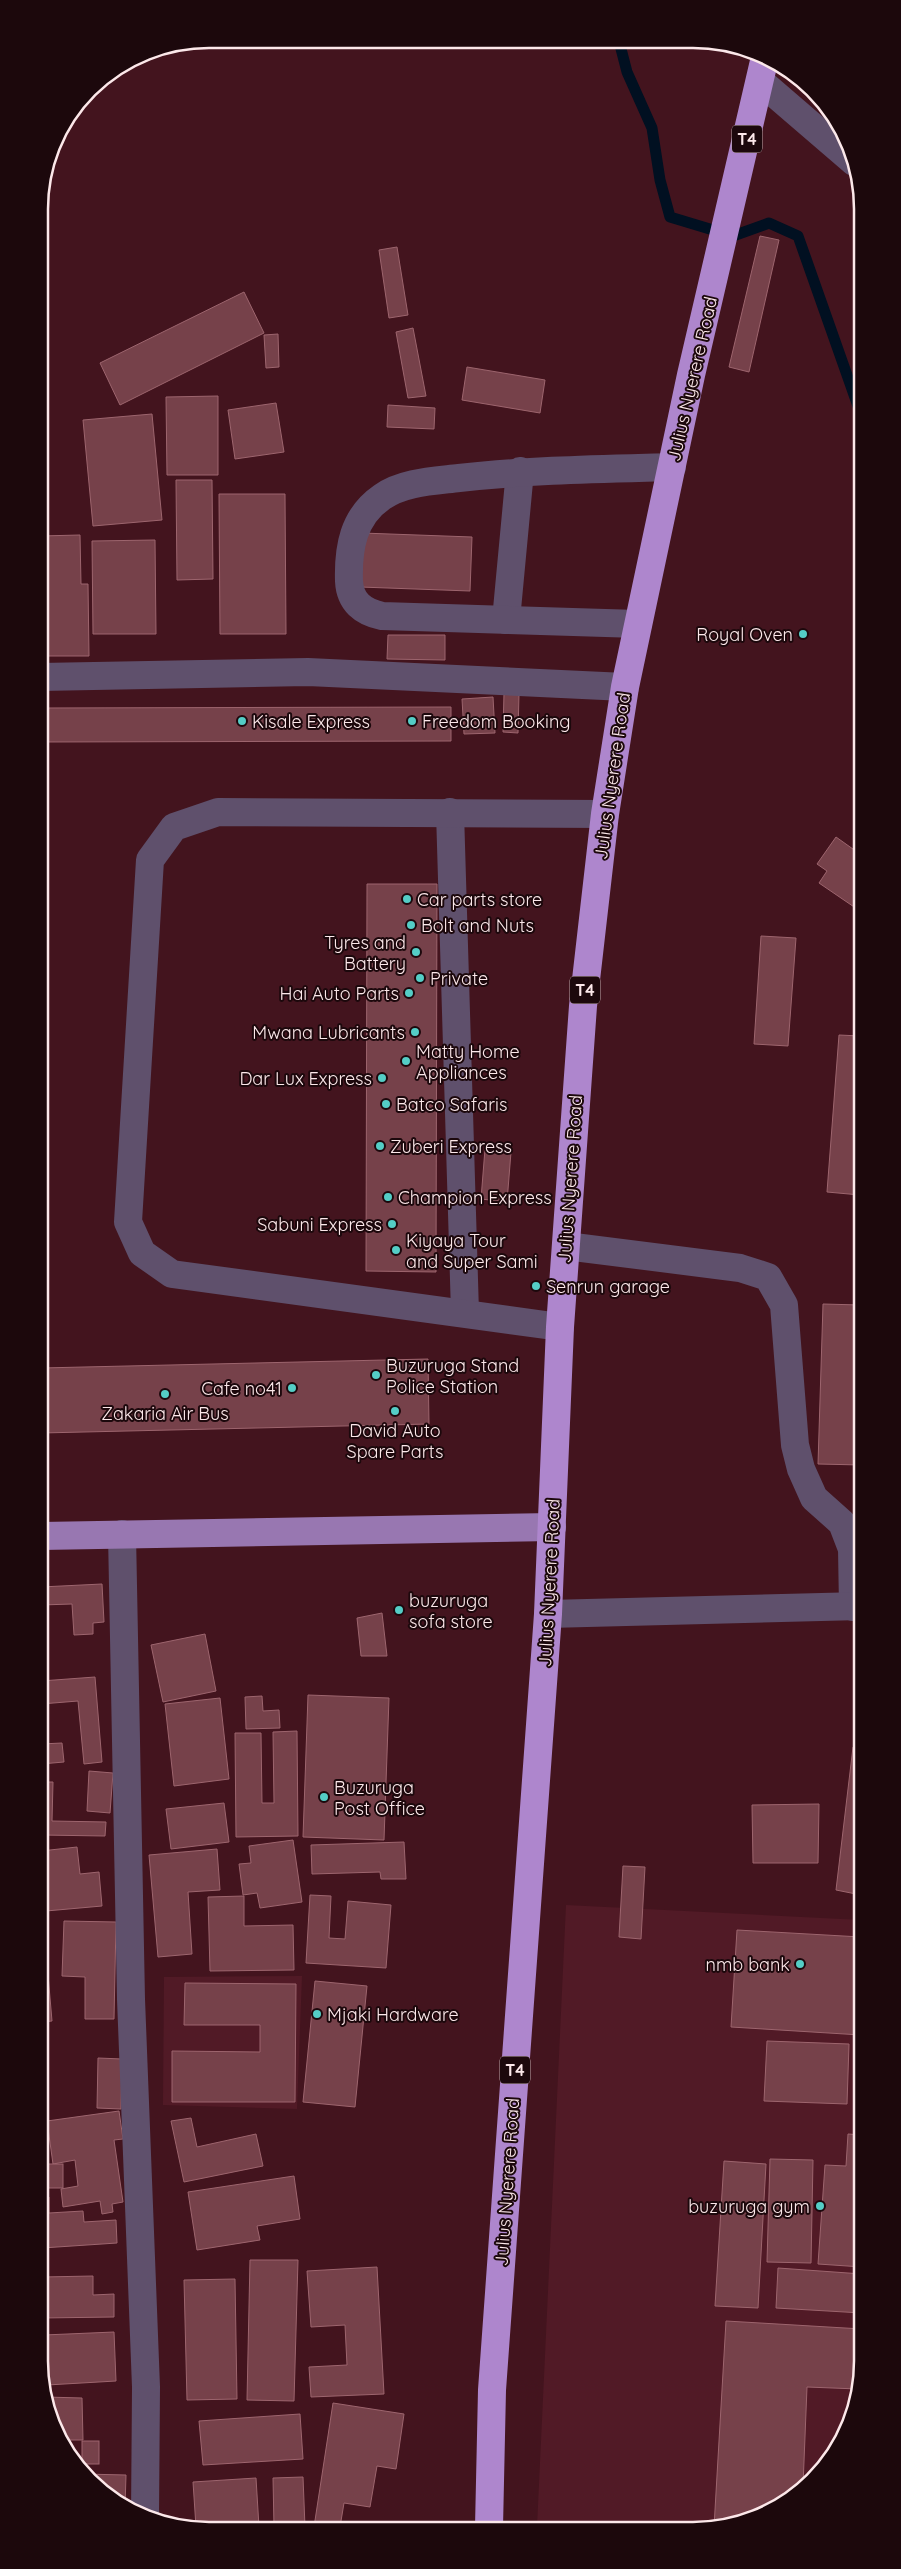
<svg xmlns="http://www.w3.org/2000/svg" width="901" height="2569" viewBox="0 0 901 2569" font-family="Quicksand,sans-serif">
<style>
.built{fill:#511a26}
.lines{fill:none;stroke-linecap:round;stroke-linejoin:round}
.stream{stroke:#011021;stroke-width:11}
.building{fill:#76414a;stroke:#9d656e}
.minor{stroke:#5f506c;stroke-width:28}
.major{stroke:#9877b1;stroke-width:28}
.highway{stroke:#ae86cd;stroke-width:28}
.poi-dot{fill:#54cdc6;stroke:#1c080c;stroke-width:2}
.labels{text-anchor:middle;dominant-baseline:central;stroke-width:4;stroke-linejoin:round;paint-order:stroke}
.shield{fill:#1c080c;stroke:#b9a5a7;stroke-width:1}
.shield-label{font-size:16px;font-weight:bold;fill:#fce8ea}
.street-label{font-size:18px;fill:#fce8ea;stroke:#1c080c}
.poi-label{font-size:18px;fill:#fce8ea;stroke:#1c080c;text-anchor:start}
.rim{fill:none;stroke:#fce8ea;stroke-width:2.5}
</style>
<rect width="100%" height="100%" fill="#43141e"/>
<!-- built -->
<g class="built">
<path d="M 566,1905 L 861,1920 L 862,2371 L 849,2425 L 820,2472 L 778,2507 L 726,2527 L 537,2527 Z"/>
<path d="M 302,1976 L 297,2109 L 163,2105 L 164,1977 Z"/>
</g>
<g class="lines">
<!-- stream -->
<path class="stream" d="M 619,41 L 627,72 L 652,128 L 660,180 L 670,217 L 733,236 L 769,223 L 798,236 L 859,409"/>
</g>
<!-- building -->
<g class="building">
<path d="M 760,236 L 779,240 L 749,372 L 729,367 Z"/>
<path d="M 397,247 L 408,315 L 389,318 L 379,250 Z"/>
<path d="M 244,292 L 264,333 L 120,405 L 100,363 Z"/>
<path d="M 413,328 L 426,396 L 408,398 L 396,332 Z"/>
<path d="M 278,334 L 279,367 L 266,368 L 264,335 Z"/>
<path d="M 467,367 L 545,380 L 540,413 L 462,400 Z"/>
<path d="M 218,396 L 218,475 L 167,475 L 166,397 Z"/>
<path d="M 276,403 L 284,452 L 235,459 L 228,410 Z"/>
<path d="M 388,405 L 435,408 L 434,429 L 387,427 Z"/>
<path d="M 152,414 L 162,520 L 93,526 L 83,420 Z"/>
<path d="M 176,480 L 212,480 L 213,579 L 177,580 Z"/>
<path d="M 219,494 L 285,494 L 286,634 L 220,634 Z"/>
<path d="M 362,533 L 472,537 L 470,591 L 360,587 Z"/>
<path d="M 80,535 L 81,584 L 88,584 L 89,656 L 40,656 L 40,536 Z"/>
<path d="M 155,540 L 156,634 L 93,634 L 92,541 Z"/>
<path d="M 388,635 L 445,635 L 445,660 L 387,659 Z"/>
<path d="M 504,693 L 519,694 L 518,733 L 503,732 Z"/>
<path d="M 493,697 L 495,733 L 464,734 L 462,699 Z"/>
<path d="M 451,707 L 451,741 L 40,742 L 40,708 Z"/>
<path d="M 836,837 L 860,854 L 860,911 L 819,883 L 827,871 L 817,864 Z"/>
<path d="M 367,884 L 437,884 L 436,1272 L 366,1271 Z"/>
<path d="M 761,936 L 796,938 L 788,1046 L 754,1044 Z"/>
<path d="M 839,1035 L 860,1036 L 860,1195 L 827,1192 Z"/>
<path d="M 485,1149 L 511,1152 L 507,1202 L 481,1199 Z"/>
<path d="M 855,1222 L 860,1222 L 860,1261 L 856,1262 Z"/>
<path d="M 823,1304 L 860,1305 L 861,1465 L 818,1464 Z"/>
<path d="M 428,1359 L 429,1424 L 41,1433 L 41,1368 Z"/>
<path d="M 102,1584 L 104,1622 L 93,1623 L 93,1634 L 74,1635 L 72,1604 L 41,1605 L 41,1587 Z"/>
<path d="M 382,1613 L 387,1656 L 361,1656 L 357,1618 Z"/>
<path d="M 205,1634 L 216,1691 L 163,1702 L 151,1645 Z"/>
<path d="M 95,1677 L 102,1762 L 84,1764 L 78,1701 L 41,1704 L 41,1681 Z"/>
<path d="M 308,1695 L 389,1698 L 384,1840 L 303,1837 Z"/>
<path d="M 262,1696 L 263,1711 L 279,1710 L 280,1728 L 246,1729 L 245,1697 Z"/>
<path d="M 220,1698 L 229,1779 L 174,1786 L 165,1704 Z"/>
<path d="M 297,1731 L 298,1836 L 236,1837 L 235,1733 L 261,1733 L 262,1803 L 274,1803 L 273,1732 Z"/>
<path d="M 62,1743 L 64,1762 L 41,1764 L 41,1744 Z"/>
<path d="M 853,1747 L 861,1749 L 861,1895 L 836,1890 Z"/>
<path d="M 89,1771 L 113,1773 L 110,1813 L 87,1811 Z"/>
<path d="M 41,1782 L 53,1782 L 52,1821 L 106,1822 L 105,1836 L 41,1835 Z"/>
<path d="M 224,1803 L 229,1842 L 171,1849 L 166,1809 Z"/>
<path d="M 819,1804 L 818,1863 L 753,1863 L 752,1805 Z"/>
<path d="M 293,1840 L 302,1902 L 260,1908 L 257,1893 L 243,1895 L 239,1864 L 251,1863 L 249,1846 Z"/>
<path d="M 404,1842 L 406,1879 L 381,1879 L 380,1872 L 312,1874 L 311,1845 Z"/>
<path d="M 77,1847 L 80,1874 L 99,1872 L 102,1906 L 46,1911 L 47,1934 L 41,1934 L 41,1851 Z"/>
<path d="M 217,1849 L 220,1890 L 188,1892 L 192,1954 L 158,1957 L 149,1855 Z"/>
<path d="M 623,1866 L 645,1867 L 641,1939 L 619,1937 Z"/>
<path d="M 310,1895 L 331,1896 L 329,1938 L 345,1939 L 348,1901 L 391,1905 L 386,1968 L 306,1963 Z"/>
<path d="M 244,1896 L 244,1926 L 293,1925 L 294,1970 L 210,1971 L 208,1897 Z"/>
<path d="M 64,1921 L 116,1922 L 114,2019 L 85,2019 L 85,1977 L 62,1976 Z"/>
<path d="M 737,1930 L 861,1937 L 861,2035 L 731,2027 Z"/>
<path d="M 47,1963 L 52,2021 L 42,2022 L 42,1964 Z"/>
<path d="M 315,1981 L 367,1986 L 355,2107 L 303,2102 Z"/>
<path d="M 185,1983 L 296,1984 L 295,2102 L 172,2102 L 172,2051 L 260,2052 L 260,2025 L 184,2025 Z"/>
<path d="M 767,2041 L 849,2044 L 847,2104 L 764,2101 Z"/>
<path d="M 98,2058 L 122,2059 L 121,2109 L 97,2108 Z"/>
<path d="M 119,2111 L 123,2139 L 114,2140 L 123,2202 L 112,2204 L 113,2212 L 102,2214 L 100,2201 L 63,2207 L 61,2189 L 78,2186 L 75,2160 L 53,2164 L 47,2121 Z"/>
<path d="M 191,2118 L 197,2147 L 256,2134 L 263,2166 L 184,2182 L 171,2121 Z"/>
<path d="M 848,2134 L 862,2135 L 862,2267 L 818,2264 L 825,2165 L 846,2166 Z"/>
<path d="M 770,2159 L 813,2160 L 811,2263 L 767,2262 Z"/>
<path d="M 724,2161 L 766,2164 L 758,2308 L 715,2306 Z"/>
<rect x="42" y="2164" width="21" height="24"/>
<path d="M 294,2176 L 300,2219 L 257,2226 L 260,2240 L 197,2250 L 188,2192 Z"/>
<path d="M 42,2197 L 49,2197 L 49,2213 L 83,2211 L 84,2222 L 116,2220 L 117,2243 L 42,2248 Z"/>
<path d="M 250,2260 L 298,2260 L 294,2401 L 247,2400 Z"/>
<path d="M 377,2267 L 384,2394 L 311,2397 L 309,2367 L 347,2365 L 345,2325 L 311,2327 L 307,2271 Z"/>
<path d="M 778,2268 L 862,2274 L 862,2313 L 776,2308 Z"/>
<path d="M 93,2276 L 93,2295 L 114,2294 L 114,2317 L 42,2318 L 42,2277 Z"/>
<path d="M 235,2279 L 237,2399 L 187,2400 L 184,2280 Z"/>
<path d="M 726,2321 L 862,2329 L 862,2371 L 858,2389 L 807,2387 L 803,2486 L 778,2507 L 726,2527 L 714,2527 Z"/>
<path d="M 114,2332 L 116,2381 L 47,2385 L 44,2335 Z"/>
<path d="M 45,2397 L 82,2398 L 83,2440 L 60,2440 L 58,2421 L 53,2421 Z"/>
<path d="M 333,2403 L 404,2414 L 396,2469 L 377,2466 L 370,2507 L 344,2503 L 340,2527 L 314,2527 Z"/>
<path d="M 300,2414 L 303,2459 L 203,2465 L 199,2421 Z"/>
<rect x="82" y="2441" width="17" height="23"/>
<path d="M 83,2474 L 126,2475 L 125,2507 L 89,2481 Z"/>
<path d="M 303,2477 L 305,2527 L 274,2527 L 273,2478 Z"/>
<path d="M 256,2478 L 259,2527 L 196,2527 L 193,2482 Z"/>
</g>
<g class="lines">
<!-- minor -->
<g class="minor">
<path d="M 760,81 L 854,162"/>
<path d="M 506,620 L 520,471"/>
<path d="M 638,624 L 382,616 C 363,612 350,602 349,581 C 348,548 353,517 382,497 C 403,482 434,481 459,478 C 530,470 600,469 672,467"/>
<path d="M 40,677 L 308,672 L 625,687"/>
<path d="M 450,812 L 465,1313"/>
<path d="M 566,1246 L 740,1268 L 768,1277 L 784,1305 L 795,1445 L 801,1469 L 814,1498 L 842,1523 L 852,1549 L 853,1607"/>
<path d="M 560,1327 L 172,1274 L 142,1253 L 128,1222 L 150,860 L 174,827 L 218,812 L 605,814"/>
<path d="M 122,1534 L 131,1999 L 146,2387 L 145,2516"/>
<path d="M 548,1614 L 861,1606"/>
</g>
<!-- major -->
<path class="major" d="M 41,1536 L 552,1527"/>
<!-- highway -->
<path class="highway" d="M 489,2527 L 492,2390 L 548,1614 L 560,1327 L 583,1006 L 605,814 L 625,687 L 691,375 L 765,57"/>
</g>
<!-- markers -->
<g class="poi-dot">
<circle cx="803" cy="634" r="5"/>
<circle cx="242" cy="721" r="5"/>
<circle cx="412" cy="721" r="5"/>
<circle cx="407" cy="899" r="5"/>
<circle cx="411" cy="925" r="5"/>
<circle cx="416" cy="952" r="5"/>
<circle cx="420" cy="978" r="5"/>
<circle cx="409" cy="993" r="5"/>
<circle cx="415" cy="1032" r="5"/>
<circle cx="406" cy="1061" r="5"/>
<circle cx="382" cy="1078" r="5"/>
<circle cx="386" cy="1104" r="5"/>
<circle cx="380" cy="1146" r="5"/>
<circle cx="388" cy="1197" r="5"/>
<circle cx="392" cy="1224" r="5"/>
<circle cx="396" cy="1250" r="5"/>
<circle cx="536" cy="1286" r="5"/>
<circle cx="376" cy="1375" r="5"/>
<circle cx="292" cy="1388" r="5"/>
<circle cx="165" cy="1394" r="5"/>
<circle cx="395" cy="1411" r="5"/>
<circle cx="399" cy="1610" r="5"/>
<circle cx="324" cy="1797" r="5"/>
<circle cx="800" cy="1964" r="5"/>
<circle cx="317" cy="2014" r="5"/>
<circle cx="820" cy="2206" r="5"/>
</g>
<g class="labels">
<!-- shield labels -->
<g class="shield">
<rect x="732" y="125.5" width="30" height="27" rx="4"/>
<rect x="570" y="976.5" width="30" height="27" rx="4"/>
<rect x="500" y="2056.5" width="30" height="27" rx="4"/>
</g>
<g class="shield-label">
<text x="747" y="139">T4</text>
<text x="585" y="990">T4</text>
<text x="515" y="2070">T4</text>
</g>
<!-- street labels -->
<g class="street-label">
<text transform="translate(692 379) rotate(-77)">Julius Nyerere Road</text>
<text transform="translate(612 776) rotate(-82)">Julius Nyerere Road</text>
<text transform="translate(570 1179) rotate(-86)">Julius Nyerere Road</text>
<text transform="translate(549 1583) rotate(-87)">Julius Nyerere Road</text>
<text transform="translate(507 2182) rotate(-86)">Julius Nyerere Road</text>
</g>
<!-- poi labels -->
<g class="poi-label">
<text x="793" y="634" text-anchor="end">Royal Oven</text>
<text x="252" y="721">Kisale Express</text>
<text x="422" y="721">Freedom Booking</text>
<text x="417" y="899">Car parts store</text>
<text x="421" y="925">Bolt and Nuts</text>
<text x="406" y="942" text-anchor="end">Tyres and<tspan x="406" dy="21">Battery</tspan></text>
<text x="430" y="978">Private</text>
<text x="399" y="993" text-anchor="end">Hai Auto Parts</text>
<text x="405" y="1032" text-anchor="end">Mwana Lubricants</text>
<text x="416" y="1051">Matty Home<tspan x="416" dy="21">Appliances</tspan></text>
<text x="372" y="1078" text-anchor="end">Dar Lux Express</text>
<text x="396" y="1104">Batco Safaris</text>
<text x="390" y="1146">Zuberi Express</text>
<text x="398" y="1197">Champion Express</text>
<text x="382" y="1224" text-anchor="end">Sabuni Express</text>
<text x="406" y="1240">Kiyaya Tour<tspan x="406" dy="21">and Super Sami</tspan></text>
<text x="546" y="1286">Senrun garage</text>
<text x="386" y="1365">Buzuruga Stand<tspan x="386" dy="21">Police Station</tspan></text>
<text x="282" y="1388" text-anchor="end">Cafe no41</text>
<text x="165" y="1413" text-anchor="middle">Zakaria Air Bus</text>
<text x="395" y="1430" text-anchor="middle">David Auto<tspan x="395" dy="21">Spare Parts</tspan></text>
<text x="409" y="1600">buzuruga<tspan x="409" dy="21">sofa store</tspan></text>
<text x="334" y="1787">Buzuruga<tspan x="334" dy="21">Post Office</tspan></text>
<text x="790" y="1964" text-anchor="end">nmb bank</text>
<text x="327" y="2014">Mjaki Hardware</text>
<text x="810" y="2206" text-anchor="end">buzuruga gym</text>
</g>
</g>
<!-- crop -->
<path d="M0 0H901V2569H0ZM209 48H693A161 161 0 0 1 854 209V2361A161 161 0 0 1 693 2522H209A161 161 0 0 1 48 2361V209A161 161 0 0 1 209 48Z" fill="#1c080c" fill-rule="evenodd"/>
<path class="rim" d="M209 48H693A161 161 0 0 1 854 209V2361A161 161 0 0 1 693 2522H209A161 161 0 0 1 48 2361V209A161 161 0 0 1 209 48Z"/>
</svg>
